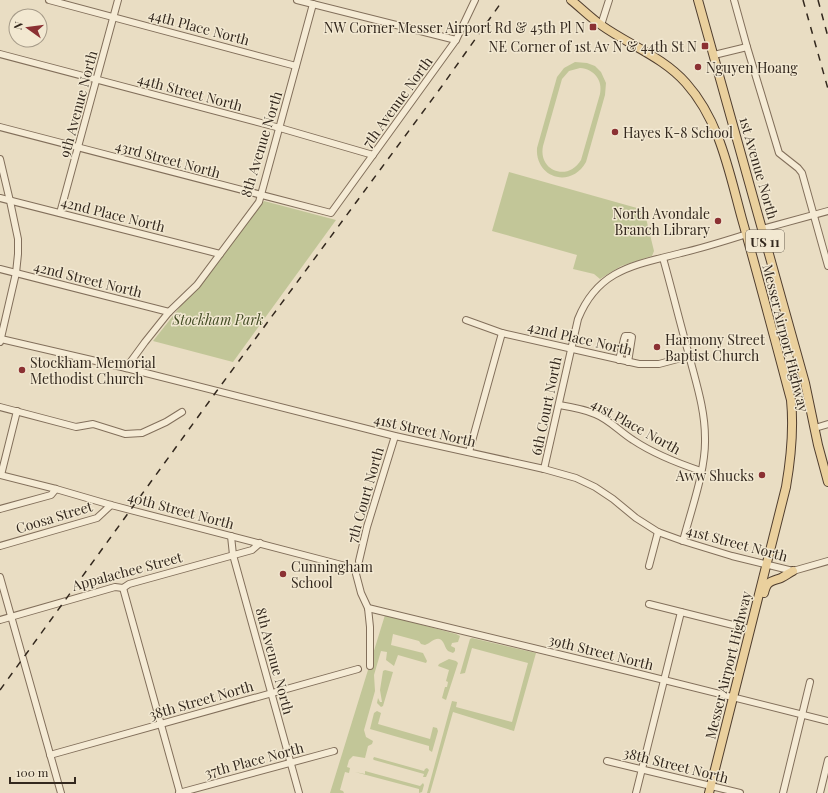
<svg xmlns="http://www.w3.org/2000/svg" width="828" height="793" viewBox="0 0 828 793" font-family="'Playfair Display',serif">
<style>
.green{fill:#c2c698;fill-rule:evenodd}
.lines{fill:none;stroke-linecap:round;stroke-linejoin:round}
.minor-casing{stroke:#826f5b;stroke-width:8}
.major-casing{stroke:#503e2f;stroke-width:10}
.minor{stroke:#f5ebd5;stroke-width:6}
.major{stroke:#ead09d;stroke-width:8}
.rail{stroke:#33281e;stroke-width:1.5;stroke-dasharray:7 7;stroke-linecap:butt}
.poi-dot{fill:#8b3133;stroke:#f2e8d1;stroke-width:1.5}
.labels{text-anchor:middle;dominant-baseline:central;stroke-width:3;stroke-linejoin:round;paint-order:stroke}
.shield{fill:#f2e8d1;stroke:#6c6254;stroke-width:1}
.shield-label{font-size:13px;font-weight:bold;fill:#33281e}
.street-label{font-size:14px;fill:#33281e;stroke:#f2e8d1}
.poi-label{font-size:14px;fill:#33281e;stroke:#f2e8d1;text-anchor:start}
.park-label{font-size:14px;font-style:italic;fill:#444d26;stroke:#f2e8d1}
</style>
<rect width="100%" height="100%" fill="#e9ddc3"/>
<!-- green -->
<g class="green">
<path d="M 575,62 L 587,63 L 595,66 L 601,72 L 606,83 L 605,95 L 586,162 C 571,189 535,178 537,148 L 557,77 L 564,68 ZM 580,68 C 594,69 603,80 600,94 L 581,160 C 568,182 538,171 543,146 L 562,79 L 569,71 Z"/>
<path d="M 509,172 L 644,210 L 654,251 L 652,256 L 621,266 L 600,279 L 594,274 L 573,269 L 577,255 L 492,231 Z"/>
<path d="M 264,201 L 336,220 L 233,362 L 153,341 Z"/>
<path d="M 385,615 L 456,634 L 460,636 L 458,642 L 452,643 L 451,646 L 455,648 L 455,651 L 453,653 L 448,651 C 445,648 445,645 443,642 C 438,634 431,643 425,645 L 421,644 L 419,641 L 393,634 L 391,645 L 423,653 L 427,661 L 426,663 L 398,655 L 394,666 L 386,660 L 387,652 L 381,651 L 374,675 L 375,691 L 364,730 L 366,737 L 373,741 L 372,744 L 368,746 L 365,758 L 353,756 L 349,760 L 347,767 L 350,768 L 349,773 L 345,772 L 340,790 L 343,791 L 344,793 L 330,793 Z"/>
<path d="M 472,638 L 536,653 L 514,731 L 453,712 L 430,793 L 427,793 L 452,701 L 457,702 L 456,707 L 512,722 L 528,663 L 472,648 L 465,673 L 460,674 L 470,639 Z"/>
<path d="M 449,659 L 456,661 L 458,663 L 446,700 L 442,698 L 445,687 L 447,687 L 448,682 L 446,681 L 449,670 L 438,666 L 439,664 Z"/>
<path d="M 385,670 L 393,672 L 383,706 L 381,707 L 377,703 L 378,698 L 380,702 L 382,702 L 380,690 L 383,671 Z"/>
<path d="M 377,711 L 381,713 L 378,724 L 430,739 L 433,727 L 437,728 L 438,731 L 432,752 L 429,750 L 429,746 L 370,729 L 374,713 Z"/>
<path d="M 374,757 L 424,771 L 425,769 L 427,768 L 429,770 L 426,777 L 423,777 L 424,774 L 374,760 L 373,759 Z"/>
<path d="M 365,771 L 420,786 L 423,783 L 424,785 L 422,792 L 419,793 L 419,789 L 355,772 L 365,774 Z"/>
</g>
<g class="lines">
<defs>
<g id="minor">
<path d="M 49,0 L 296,66"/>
<path d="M 297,0 L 456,40"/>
<path d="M 734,0 L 747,47 L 779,153 L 798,168 L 802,173 L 828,266"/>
<path d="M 601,25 L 609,0"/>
<path d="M 0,54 L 280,128 L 373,155"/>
<path d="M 714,55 L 747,47"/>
<path d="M 0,127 L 331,213 L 456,40 L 475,0"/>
<path d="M 0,159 L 10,201 L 18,239 L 18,254 L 16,273 L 0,342"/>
<path d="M 0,198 L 220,254"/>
<path d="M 60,213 L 78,147 L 118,0"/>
<path d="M 762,229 L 828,211"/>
<path d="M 663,258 C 672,290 680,323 689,355 C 696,383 705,409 705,438 C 706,470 691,510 683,541"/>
<path d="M 0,269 L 169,312"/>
<path d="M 466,320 L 502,333 L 639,364 L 659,364 L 689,356"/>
<path d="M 1,339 L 126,368 L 395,436 L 544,469 L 576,478 L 595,487 L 613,499 L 636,518 L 658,532 L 683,541 L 732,556 L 793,571 L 828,561"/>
<path d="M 619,360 L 624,339 L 625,336 L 630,336 L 632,337 L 628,362"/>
<path d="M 126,368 L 145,342 L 169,312 L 197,285 L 259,202 L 313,4"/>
<path d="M 559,405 C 571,407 584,409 595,414 C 610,420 620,432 633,440 C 654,454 677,463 701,471"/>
<path d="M 0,407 L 76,427 L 93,424 L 125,434 L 142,433 L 166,422 L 182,412"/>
<path d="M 815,428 L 828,424"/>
<path d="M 469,452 L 502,333"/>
<path d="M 544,469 L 578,319 C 598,269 635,265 681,253 C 703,248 725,241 747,234"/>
<path d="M 0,475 L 56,489 L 111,505 L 357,569 L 356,574 L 361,593 L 368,608 L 370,627 L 370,666"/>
<path d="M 1,475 L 17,411"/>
<path d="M 0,509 L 51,495 L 56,489"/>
<path d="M 231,536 L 233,555 L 299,793"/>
<path d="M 0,546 L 97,518 L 111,505"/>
<path d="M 359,561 L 367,527 L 395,436"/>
<path d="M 649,566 L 658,532"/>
<path d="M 0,577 L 61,793"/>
<path d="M 123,588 L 180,793"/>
<path d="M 649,604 L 749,629"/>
<path d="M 368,608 L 628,671 L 828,721"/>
<path d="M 0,620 L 115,587 L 123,588 L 129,584 L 252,550 L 260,543"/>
<path d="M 50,755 L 358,669"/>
<path d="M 607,761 L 740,793"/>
<path d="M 179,793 L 334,751"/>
<path d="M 636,793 L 681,612"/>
<path d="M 783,793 L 810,682"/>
<path d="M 820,793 L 828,760"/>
</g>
<g id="major">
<path d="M 571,0 C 581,8 591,18 601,25 C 629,45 663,57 686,83 C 720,121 729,172 742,219 C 759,279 775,340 791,400 C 794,430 791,458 786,487 L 709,793"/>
<path d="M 698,0 L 805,383 L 818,445 L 828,482"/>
<path d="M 764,593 C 767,581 770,582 781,578 C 785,576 789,573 793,571"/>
</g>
</defs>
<!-- minor casing -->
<use href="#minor" class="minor-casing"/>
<!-- major casing -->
<use href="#major" class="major-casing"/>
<!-- minor -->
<use href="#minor" class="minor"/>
<!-- major -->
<use href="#major" class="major"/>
<!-- rail -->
<g class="rail">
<path d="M 803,0 L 828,89"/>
<path d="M 818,0 L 828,37"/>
<path d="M 0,690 L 216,392 L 442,86 L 503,0"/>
</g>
</g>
<!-- markers -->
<g class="poi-dot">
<rect x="589" y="23" width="8" height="8" rx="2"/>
<rect x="701" y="42" width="8" height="8" rx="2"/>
<circle cx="698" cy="67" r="4"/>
<circle cx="615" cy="132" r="4"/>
<circle cx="718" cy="221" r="4"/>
<circle cx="657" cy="347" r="4"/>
<circle cx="22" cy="370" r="4"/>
<circle cx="762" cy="475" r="4"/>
<circle cx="283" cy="574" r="4"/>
</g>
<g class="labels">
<!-- shield labels -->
<rect class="shield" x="746" y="230" width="38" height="22" rx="3"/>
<g class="shield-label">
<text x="765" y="241">US 11</text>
</g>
<!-- street labels -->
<g class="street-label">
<text transform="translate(199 27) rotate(15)">44th Place North</text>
<text transform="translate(190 92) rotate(15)">44th Street North</text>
<text transform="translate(397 102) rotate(-54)">7th Avenue North</text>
<text transform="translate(78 104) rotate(-75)">9th Avenue North</text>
<text transform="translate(261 144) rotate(-73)">8th Avenue North</text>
<text transform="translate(168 159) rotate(15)">43rd Street North</text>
<text transform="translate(759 168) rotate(74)">1st Avenue North</text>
<text transform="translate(113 214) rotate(14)">42nd Place North</text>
<text transform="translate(88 279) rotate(14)">42nd Street North</text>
<text transform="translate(580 338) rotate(13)">42nd Place North</text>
<text transform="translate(786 338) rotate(76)">Messer Airport Highway</text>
<text transform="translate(546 406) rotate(-78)">6th Court North</text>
<text transform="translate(636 426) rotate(29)">41st Place North</text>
<text transform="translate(425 430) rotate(13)">41st Street North</text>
<text transform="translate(365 495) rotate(-74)">7th Court North</text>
<text transform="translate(181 510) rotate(15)">40th Street North</text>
<text transform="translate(54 517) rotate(-17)">Coosa Street</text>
<text transform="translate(737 543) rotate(15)">41st Street North</text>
<text transform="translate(127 571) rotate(-15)">Appalachee Street</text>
<text transform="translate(601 652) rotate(14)">39th Street North</text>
<text transform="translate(275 661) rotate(75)">8th Avenue North</text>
<text transform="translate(728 665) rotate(-76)">Messer Airport Highway</text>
<text transform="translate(201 700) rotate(-16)">38th Street North</text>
<text transform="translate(254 760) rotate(-15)">37th Place North</text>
<text transform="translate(676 765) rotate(14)">38th Street North</text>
</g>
<!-- poi labels -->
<g class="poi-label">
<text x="585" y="27" text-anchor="end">NW Corner Messer Airport Rd &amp; 45th Pl N</text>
<text x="697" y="46" text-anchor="end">NE Corner of 1st Av N &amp; 44th St N</text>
<text x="706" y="67">Nguyen Hoang</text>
<text x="623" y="132">Hayes K-8 School</text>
<text x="710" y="213" text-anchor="end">North Avondale<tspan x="710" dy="16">Branch Library</tspan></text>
<text x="665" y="339">Harmony Street<tspan x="665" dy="16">Baptist Church</tspan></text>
<text x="30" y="362">Stockham Memorial<tspan x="30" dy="16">Methodist Church</tspan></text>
<text x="754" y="475" text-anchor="end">Aww Shucks</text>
<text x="291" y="566">Cunningham<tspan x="291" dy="16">School</tspan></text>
</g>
<!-- park labels -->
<g class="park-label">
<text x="218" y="319">Stockham Park</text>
</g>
</g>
<!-- north arrow -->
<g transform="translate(28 28) rotate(284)"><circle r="19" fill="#f2e8d1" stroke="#a69b89"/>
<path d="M0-3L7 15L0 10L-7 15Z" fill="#8b3133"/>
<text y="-6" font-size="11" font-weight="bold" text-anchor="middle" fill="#33281e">N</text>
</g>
<!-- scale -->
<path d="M10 777v6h65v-6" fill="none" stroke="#33281e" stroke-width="2"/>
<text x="16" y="777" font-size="12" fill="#33281e" stroke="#f2e8d1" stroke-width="3" paint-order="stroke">100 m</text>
</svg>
